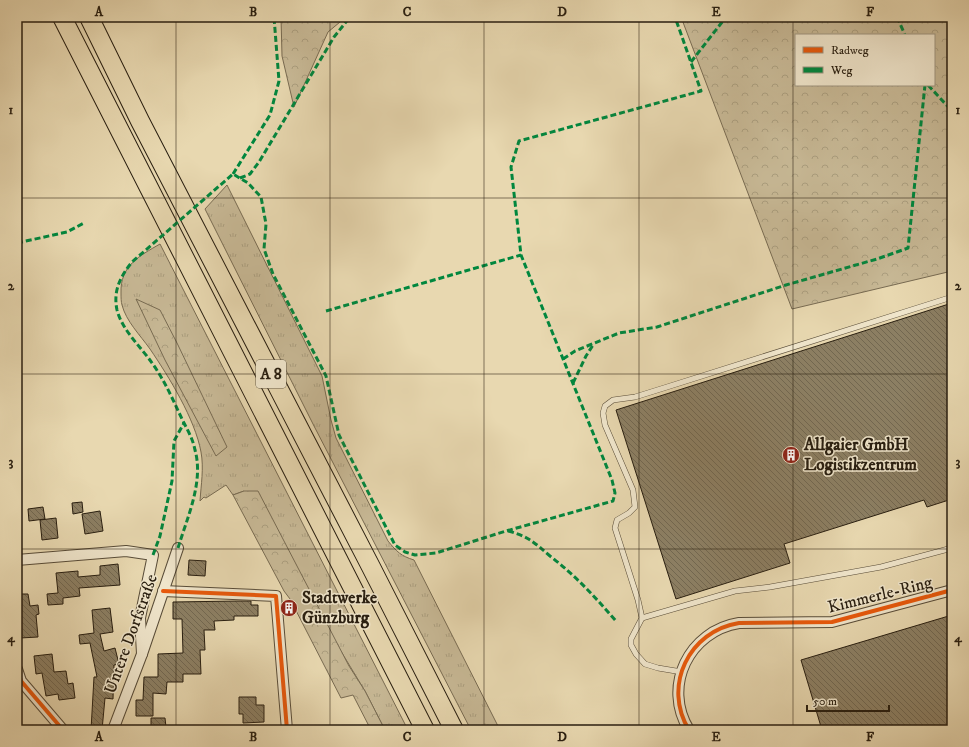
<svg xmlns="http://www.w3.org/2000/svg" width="969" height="747" viewBox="0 0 969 747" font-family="'IM FELL DW Pica',serif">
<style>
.grass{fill:url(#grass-tufts);stroke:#786b52}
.forest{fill:url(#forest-crowns);stroke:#786b52;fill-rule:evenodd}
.building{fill:url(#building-back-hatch);stroke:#281e10}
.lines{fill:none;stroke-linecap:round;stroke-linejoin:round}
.service-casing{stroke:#584c38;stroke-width:6}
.minor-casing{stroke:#584c38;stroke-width:12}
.motorway-casing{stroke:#281e10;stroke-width:20}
.service{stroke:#f0e6cc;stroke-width:5}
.minor{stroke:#f0e6cc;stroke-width:10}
.motorway{stroke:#e8d8b0;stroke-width:18}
.quiet{stroke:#00873e;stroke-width:3;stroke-dasharray:6 3;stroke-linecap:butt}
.cycleway-casing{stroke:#f0e6cc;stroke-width:6}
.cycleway{stroke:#e8590c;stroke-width:4}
.grid{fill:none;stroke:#281e10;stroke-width:1;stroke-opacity:0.55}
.labels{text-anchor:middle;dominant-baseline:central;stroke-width:3;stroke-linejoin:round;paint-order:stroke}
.shield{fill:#f0e6cc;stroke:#645a48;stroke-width:1}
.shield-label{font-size:16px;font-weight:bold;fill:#281e10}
.poi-label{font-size:17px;font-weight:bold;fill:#281e10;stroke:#f0e6cc;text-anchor:start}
.street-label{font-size:17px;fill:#281e10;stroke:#f0e6cc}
.neatline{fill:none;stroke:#281e10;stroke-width:1.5}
.grid-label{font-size:13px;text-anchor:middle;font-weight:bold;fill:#281e10}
</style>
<defs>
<pattern id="grass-tufts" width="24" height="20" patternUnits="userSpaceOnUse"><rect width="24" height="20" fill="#c7b895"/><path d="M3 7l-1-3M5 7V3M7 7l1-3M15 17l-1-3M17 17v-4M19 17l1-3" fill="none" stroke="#ab9e7f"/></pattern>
<pattern id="forest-crowns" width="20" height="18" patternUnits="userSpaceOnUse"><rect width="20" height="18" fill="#c7b895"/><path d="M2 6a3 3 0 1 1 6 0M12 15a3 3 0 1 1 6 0" fill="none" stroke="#ab9e7f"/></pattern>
<pattern id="building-back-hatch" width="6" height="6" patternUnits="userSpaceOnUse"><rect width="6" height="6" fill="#8c7f63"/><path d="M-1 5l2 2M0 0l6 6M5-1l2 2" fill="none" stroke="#726750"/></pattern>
</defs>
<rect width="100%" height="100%" fill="#e8d8b0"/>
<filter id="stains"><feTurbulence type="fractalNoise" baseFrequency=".005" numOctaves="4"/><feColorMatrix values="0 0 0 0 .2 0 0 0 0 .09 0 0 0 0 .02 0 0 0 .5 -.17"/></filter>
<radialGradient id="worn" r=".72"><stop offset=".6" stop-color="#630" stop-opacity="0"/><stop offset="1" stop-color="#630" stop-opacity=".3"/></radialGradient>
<!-- grass -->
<g class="grass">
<path d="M 227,185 L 322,376 L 331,420 L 336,438 L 388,541 C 397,552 401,556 414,560 L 500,730 L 471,730 L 314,426 L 205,209 Z"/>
<path d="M 160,244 L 408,730 L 385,730 L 365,691 L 244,491 L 233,495 L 226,485 L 206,498 L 204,497 L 200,501 C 201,485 204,468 201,452 C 195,419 169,377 150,349 C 140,335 126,321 122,305 C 121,302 121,297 121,293 C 120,266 139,256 160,244 Z"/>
</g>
<!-- forest -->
<g class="forest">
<path d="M 281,17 L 346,17 L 328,32 L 294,107 L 282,56 Z"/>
<path d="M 681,17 L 952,17 L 952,271 L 792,309 ZM 796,35 L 934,35 L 934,85 L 796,85 Z"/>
<path d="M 136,299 L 160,310 L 177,343 L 227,447 L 216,456 L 165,360 Z"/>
<path d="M 244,491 L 258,491 L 349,666 L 365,691 L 385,730 L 371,730 L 353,695 L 341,698 L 290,599 L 284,591 L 233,495 Z"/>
</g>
<!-- building -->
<g class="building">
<path d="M 952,303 L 952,499 L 927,507 L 924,500 L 784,544 L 790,563 L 676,599 L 616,410 Z"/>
<path d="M 82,502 L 83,512 L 73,514 L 72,503 Z"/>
<path d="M 43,507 L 45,519 L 29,521 L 28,509 Z"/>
<path d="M 100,511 L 103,531 L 85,534 L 82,514 Z"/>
<path d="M 56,518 L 58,538 L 42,540 L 40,520 Z"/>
<path d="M 189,560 L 206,561 L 205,576 L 188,575 Z"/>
<path d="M 118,564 L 120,585 L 79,588 L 80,596 L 63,598 L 63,604 L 48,605 L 47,594 L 58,593 L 56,573 L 78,571 L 78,577 L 100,575 L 100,566 Z"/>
<path d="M 17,594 L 28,594 L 30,606 L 38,605 L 39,614 L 36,615 L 38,637 L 20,638 L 19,616 L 17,616 Z"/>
<path d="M 239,601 L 251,601 L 251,605 L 258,605 L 258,616 L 234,616 L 234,620 L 214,621 L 215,630 L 204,630 L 205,650 L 200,650 L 201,674 L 183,674 L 183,682 L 167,682 L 166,694 L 153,693 L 153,716 L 136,716 L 136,700 L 143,700 L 144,677 L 158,677 L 158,654 L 183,653 L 182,619 L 173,619 L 173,602 Z"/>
<path d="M 110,608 L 113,632 L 100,634 L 104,651 L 115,648 L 119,664 L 114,665 L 113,699 L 105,698 L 102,730 L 91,730 L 94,677 L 97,677 L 90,643 L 80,644 L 79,635 L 94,633 L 92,610 Z"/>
<path d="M 952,615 L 952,730 L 822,730 L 801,660 Z"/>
<path d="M 52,654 L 54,672 L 66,671 L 68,684 L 73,683 L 75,698 L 59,700 L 58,694 L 46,696 L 42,673 L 36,674 L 34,656 Z"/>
<path d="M 239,697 L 256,697 L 256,705 L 264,705 L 264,722 L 243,723 L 243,714 L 239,714 Z"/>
<path d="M 151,718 L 165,718 L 166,727 L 151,727 Z"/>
</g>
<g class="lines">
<defs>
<g id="service">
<path d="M 642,618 L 735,591 L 770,587 L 881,567 L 952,548"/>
<path d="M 682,672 L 658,668 L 645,664 L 636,654 L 631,645 L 631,639 L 642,618 L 638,600 L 615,528 L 617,520 L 629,513 L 635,507 L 633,490 L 605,425 L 603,413 L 605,406 L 613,400 L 635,397 L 667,387 L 952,297"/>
</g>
<g id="minor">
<path d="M 17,560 L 126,551 L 153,555 L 140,618 L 142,654"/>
<path d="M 163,591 L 276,596 L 287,730"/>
<path d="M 17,669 L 21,681 L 63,730"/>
<path d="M 113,730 L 142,654 L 178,548"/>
<path d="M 689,730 C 662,686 689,631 739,623 L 832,622 L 952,590"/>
</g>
<g id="motorway">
<path d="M 62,17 L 425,730"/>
<path d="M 89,17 L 140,121 L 371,567 L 454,730"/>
</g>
</defs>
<!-- service casing -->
<use href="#service" class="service-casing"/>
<!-- minor casing -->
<use href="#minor" class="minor-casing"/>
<!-- motorway casing -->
<use href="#motorway" class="motorway-casing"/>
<!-- service -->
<use href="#service" class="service"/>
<!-- minor -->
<use href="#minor" class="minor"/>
<!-- motorway -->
<use href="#motorway" class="motorway"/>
<!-- quiet -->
<g class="quiet">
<path d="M 897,17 L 905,35"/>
<path d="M 691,62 L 726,17"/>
<path d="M 928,85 L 952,111"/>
<path d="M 233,174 L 270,115 L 279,81 L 274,17"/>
<path d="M 240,178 L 250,174 L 259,162 L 334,37 L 350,17"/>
<path d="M 17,243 L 67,232 L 84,223"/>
<path d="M 326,311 L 521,255"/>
<path d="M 563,359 L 575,351 L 619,333 L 657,327 L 786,285 L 877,259 L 908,248 L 925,85"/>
<path d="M 573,383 L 586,356 L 593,345"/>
<path d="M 508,531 C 528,536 535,543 550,556 C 576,576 595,597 616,621"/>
<path d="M 178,548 C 187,518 204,482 195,450 C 193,439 187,429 182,419 C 173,400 165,381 152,363 C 141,347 122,330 117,310 C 113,291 120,277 132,262 L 233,174 L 248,183 L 261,197 L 266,224 L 264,249 L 273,274 L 326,376 L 339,435 L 395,545 L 405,552 L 415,555 L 436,553 L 506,531 L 613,501 L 615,493 L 612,480 L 521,255 L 511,167 L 519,141 L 701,91 L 675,17"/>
<path d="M 153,555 L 160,536 L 172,481 L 174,441 L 184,423"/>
</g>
<defs>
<g id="cycleway">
<path d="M 163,591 L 276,596 L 287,730"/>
<path d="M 17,669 L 21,681 L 63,730"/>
<path d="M 689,730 C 662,686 689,631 739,623 L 832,622 L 952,590"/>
</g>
</defs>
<!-- cycleway casing -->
<use href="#cycleway" class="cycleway-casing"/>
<!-- cycleway -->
<use href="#cycleway" class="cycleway"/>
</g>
<!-- grid -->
<path class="grid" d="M 176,17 L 176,730M 330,17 L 330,730M 484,17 L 484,730M 639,17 L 639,730M 793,17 L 793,730M 17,198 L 952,198M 17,374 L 952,374M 17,549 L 952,549"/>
<!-- icons -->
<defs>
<symbol id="building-disc" viewBox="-11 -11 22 22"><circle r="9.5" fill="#8f2418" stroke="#f0e6cc"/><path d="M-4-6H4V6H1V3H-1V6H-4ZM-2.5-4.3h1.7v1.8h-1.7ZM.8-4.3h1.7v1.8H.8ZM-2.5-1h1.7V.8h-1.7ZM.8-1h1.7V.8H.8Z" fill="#fff"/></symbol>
</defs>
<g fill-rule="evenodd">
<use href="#building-disc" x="781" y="445" width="20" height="20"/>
<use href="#building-disc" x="279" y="598" width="20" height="20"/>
</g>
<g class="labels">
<!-- shield labels -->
<rect class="shield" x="256" y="360" width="30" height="28" rx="3"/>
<g class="shield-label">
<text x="271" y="374">A 8</text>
</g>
<!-- poi labels -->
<g class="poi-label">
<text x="804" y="445">Allgaier GmbH<tspan x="804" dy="20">Logistikzentrum</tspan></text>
<text x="302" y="598">Stadtwerke<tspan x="302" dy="20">Günzburg</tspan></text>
</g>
<!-- street labels -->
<g class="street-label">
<text transform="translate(880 595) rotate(-14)">Kimmerle-Ring</text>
<text transform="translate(131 634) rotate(-70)">Untere Dorfstraße</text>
</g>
</g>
<!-- margin -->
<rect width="969" height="747" fill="none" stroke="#e8d8b0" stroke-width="44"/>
<!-- legend -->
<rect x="795" y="34" width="140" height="52" fill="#f0e6cc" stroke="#a09681"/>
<rect x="803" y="47" width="20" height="6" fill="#e8590c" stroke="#a09681"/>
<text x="831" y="54" font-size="12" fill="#281e10">Radweg</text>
<rect x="803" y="67" width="20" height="6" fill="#00873e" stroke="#a09681"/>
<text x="831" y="74" font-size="12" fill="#281e10">Weg</text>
<!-- scale -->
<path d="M807 705v6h82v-6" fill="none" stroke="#281e10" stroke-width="2"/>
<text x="813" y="705" font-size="12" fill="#281e10" stroke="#f0e6cc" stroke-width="3" paint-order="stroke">50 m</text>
<rect x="22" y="22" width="925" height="703" class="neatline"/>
<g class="grid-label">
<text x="99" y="16">A</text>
<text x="253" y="16">B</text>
<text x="407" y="16">C</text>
<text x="562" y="16">D</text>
<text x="716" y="16">E</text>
<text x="870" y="16">F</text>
<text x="11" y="114">1</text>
<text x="958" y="114">1</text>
<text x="11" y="290">2</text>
<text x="958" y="290">2</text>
<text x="11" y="466">3</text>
<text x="958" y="466">3</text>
<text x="11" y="642">4</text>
<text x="958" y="642">4</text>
<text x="99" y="741">A</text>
<text x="253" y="741">B</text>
<text x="407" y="741">C</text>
<text x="562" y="741">D</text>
<text x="716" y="741">E</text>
<text x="870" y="741">F</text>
</g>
<rect width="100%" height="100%" filter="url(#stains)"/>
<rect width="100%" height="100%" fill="url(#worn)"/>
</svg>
